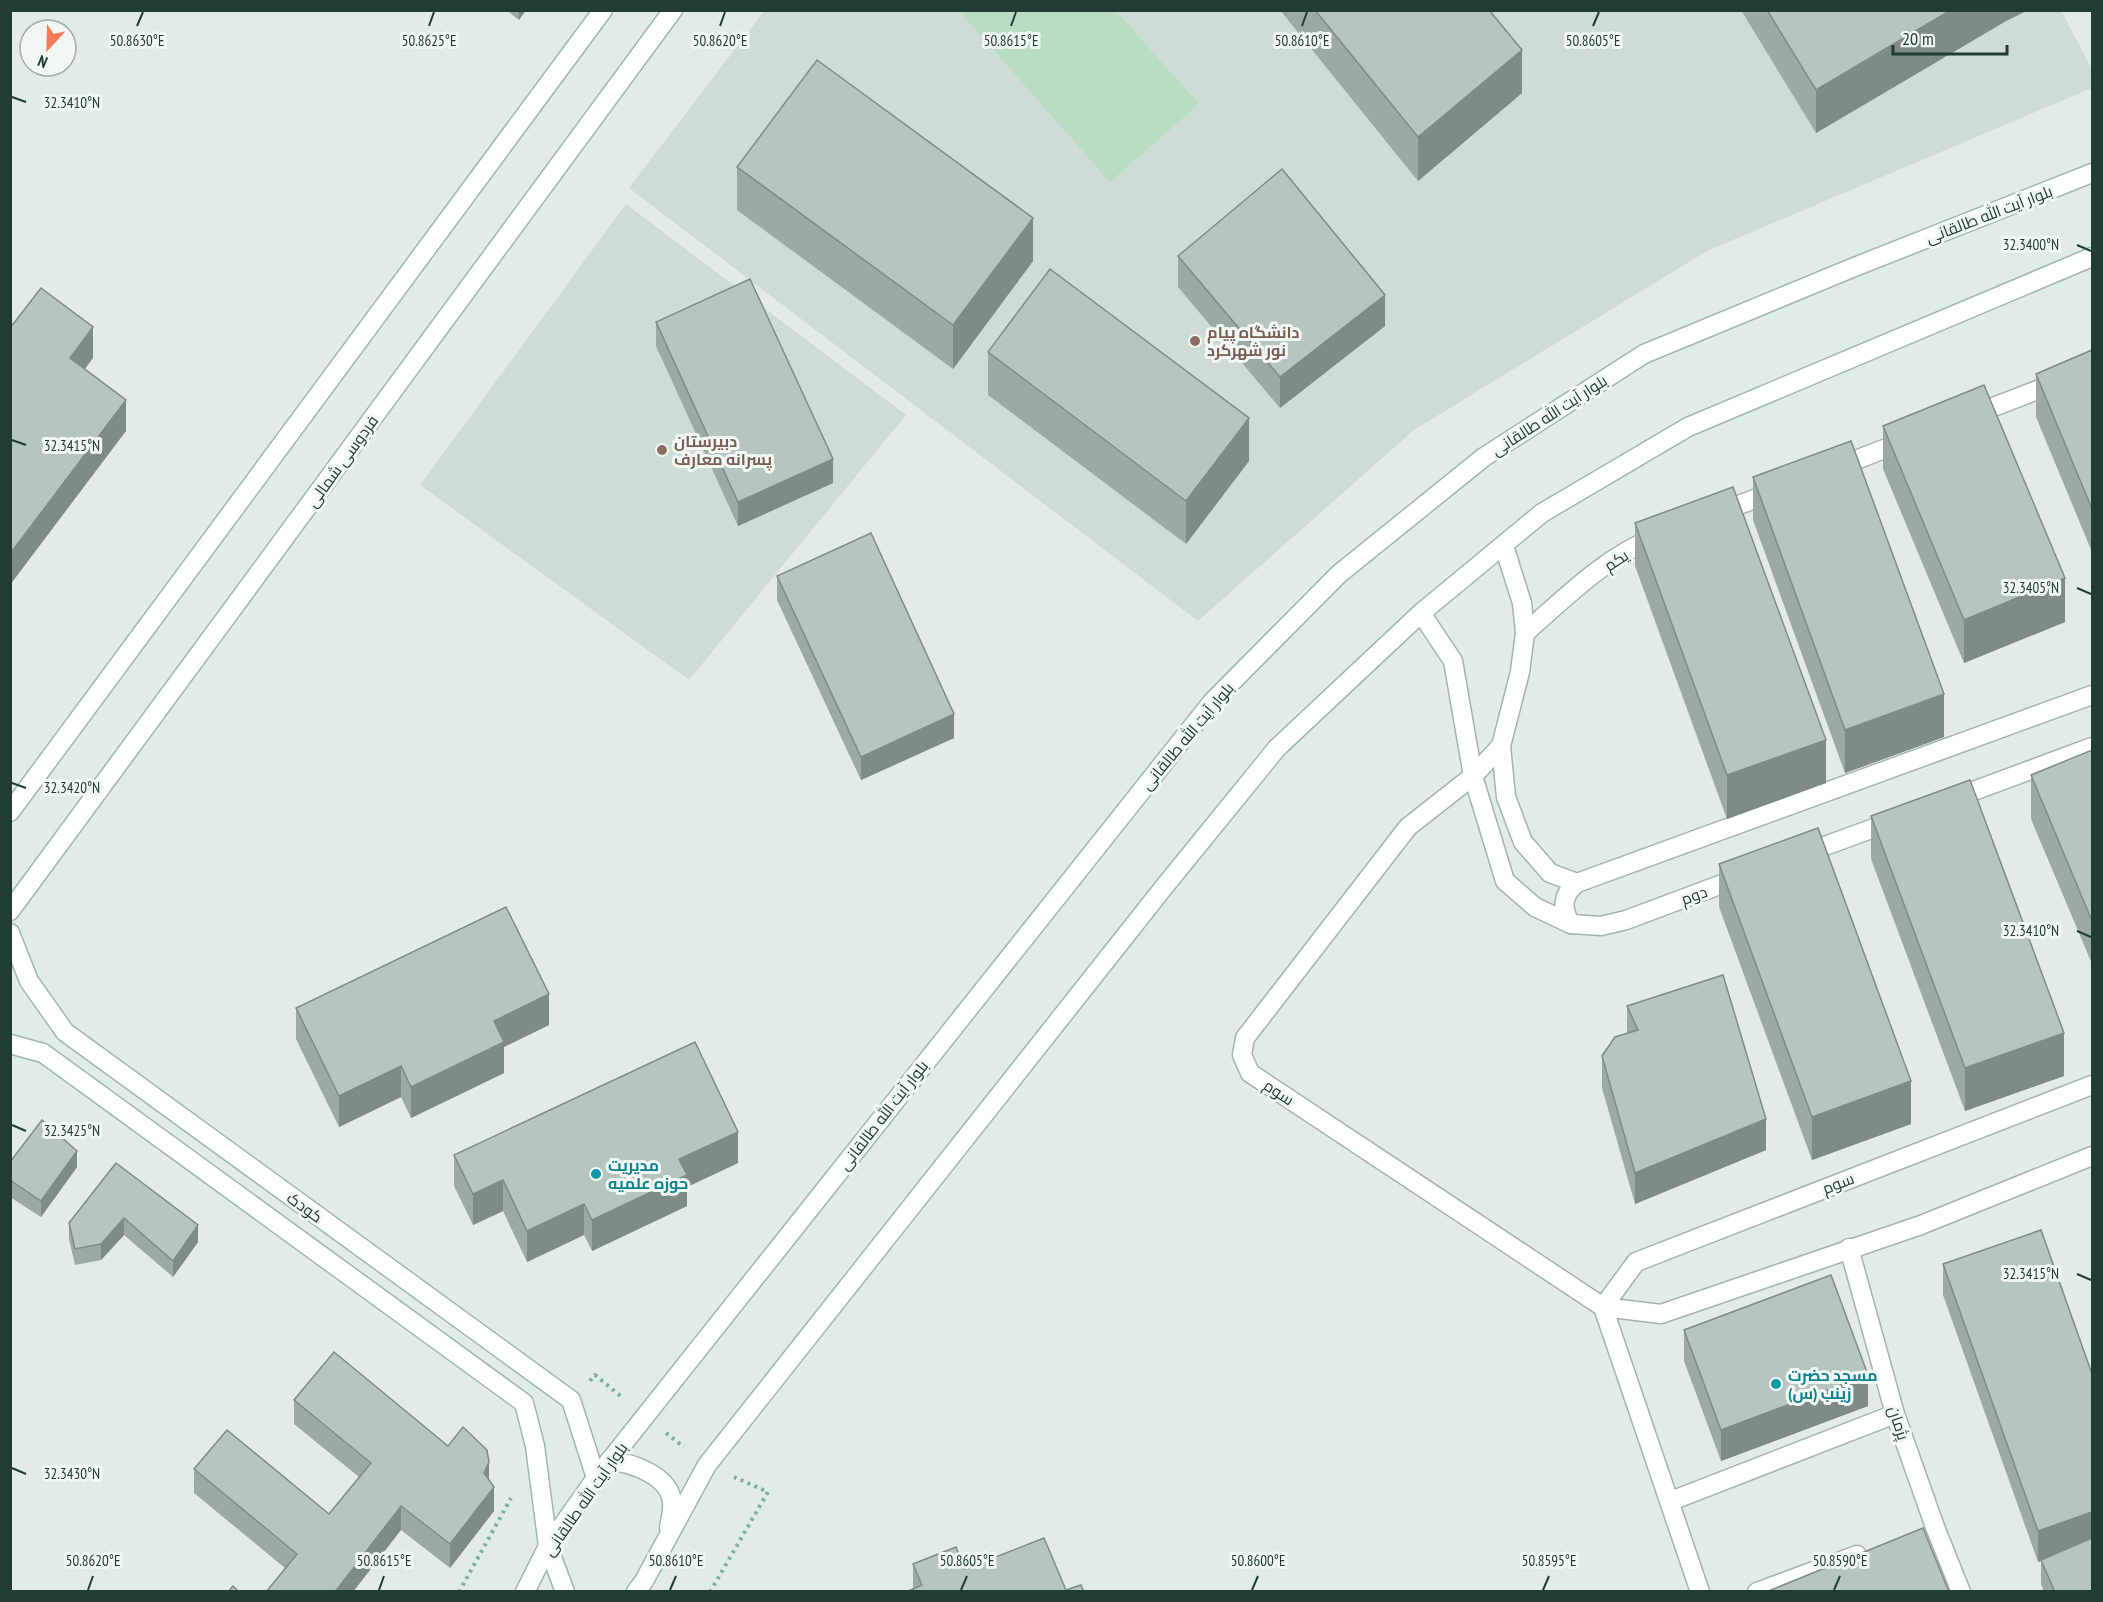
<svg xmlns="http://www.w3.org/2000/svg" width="2103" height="1602" viewBox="0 0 2103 1602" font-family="'PT Sans Narrow',Cairo,sans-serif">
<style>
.built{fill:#cfdbd5}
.green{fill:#b9ddc2}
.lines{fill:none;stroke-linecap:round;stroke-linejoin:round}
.minor-casing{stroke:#a4b4ad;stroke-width:21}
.tertiary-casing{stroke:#a4b4ad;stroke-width:21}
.secondary-casing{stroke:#9fb8ae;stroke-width:21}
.path{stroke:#80b0a0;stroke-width:4;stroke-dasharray:3 4.5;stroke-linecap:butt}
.minor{stroke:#fff;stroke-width:18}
.tertiary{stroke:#fff;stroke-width:18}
.secondary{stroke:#fff;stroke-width:18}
.wall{fill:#9daaa4}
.shaded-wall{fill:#7f8b86}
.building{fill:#b6c6bf;stroke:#7f8b86;stroke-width:1.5}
.ticks{fill:none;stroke:#213c35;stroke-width:2}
.education-dot{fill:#8d6e63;stroke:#f1f8f4;stroke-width:2}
.culture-dot{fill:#0f9aa8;stroke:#f1f8f4;stroke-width:2}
.labels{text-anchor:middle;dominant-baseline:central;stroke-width:6;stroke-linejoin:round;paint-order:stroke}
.street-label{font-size:16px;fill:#213c35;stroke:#f1f8f4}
.education-label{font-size:16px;font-weight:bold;fill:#785e54;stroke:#f1f8f4;text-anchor:start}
.culture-label{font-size:16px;font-weight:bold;fill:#0d838f;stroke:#f1f8f4;text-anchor:start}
.ticks-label{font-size:15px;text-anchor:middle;fill:#213c35;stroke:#f1f8f4;stroke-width:6;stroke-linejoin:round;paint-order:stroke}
</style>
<rect width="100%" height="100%" fill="#e1ece6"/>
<!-- built -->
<g class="built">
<path d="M 2061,10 L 2092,70 L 2092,88 L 1707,251 L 1414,430 L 1198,621 L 629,188 L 764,11 Z"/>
<path d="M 626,204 L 906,415 L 689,680 L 420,485 Z"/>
</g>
<!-- green -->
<path class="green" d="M 959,11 L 1116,11 L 1199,104 L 1110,182 Z"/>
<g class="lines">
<defs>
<g id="minor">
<path d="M 1970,416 L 2092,369"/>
<path d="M 1835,468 L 1905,441"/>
<path d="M 1718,513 L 1773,492"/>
<path d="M 1525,633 C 1565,598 1605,557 1656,537"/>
<path d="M 1849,1248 L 1895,1414 L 1935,1527 L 1961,1592"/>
<path d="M 1603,1307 L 1700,1592"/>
<path d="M 1671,1501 L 1895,1414"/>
<path d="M 1757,1592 L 1857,1555"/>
</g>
<g id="tertiary">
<path d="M 1504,546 L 1522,603 L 1525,633 L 1520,672 L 1501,746 L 1506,797 L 1523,842 L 1550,873 L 1577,883 L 2092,695"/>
<path d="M 1421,613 L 1453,661 L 1473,776 L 1505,881 L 1535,907 L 1571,924 L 1601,926 L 1626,920 L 1741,877"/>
<path d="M 1501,746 L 1473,776 L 1408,827 L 1245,1038 L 1242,1055 L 1250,1073 L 1603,1307 L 1661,1314 L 1921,1225 L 2092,1156"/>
<path d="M 1952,799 L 2092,747"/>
<path d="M 1803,854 L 1893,821"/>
<path d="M 1571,924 C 1561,908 1562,895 1577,883"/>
<path d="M 1603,1307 L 1636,1262 L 2092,1085"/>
</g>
<g id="secondary">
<path d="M 10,812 L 603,10"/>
<path d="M 10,911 L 673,10"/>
<path d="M 10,933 L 29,981 L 65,1032 L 571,1400 L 596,1478"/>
<path d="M 10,1044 L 43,1053 L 524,1403 L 535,1446 L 548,1546 L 565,1592"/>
<path d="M 609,1461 C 631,1462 671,1476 672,1503 C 673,1511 670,1520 669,1527"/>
<path d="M 525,1592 L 548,1546 L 596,1478 L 1212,702 L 1339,574 L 1484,457 L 1644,354 L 1852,268 L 2092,173"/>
<path d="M 636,1592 L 644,1581 L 707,1465 L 1164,887 L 1277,748 L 1421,613 L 1542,513 L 1688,427 L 2092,257"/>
</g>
</defs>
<!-- minor casing -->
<use href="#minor" class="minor-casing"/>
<!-- tertiary casing -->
<use href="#tertiary" class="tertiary-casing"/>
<!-- secondary casing -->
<use href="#secondary" class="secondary-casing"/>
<!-- path -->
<g class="path">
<path d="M 590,1381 L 595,1375 L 623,1398"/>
<path d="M 666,1433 L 684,1447"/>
<path d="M 459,1592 L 511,1498"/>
<path d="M 710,1592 L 768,1492 L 734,1477"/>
</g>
<!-- minor -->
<use href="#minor" class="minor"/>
<!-- tertiary -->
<use href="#tertiary" class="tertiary"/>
<!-- secondary -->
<use href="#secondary" class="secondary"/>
</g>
<!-- wall -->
<g class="wall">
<path d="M 506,10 L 526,10 L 519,20 Z"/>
<path d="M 1280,10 L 1489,10 L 1522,93 L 1418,181 Z"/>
<path d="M 1741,10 L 2028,10 L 2006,21 L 1816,133 Z"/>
<path d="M 737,167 L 1033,261 L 953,369 L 737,210 Z"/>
<path d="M 1178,256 L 1385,326 L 1280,408 L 1178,287 Z"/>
<path d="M 656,322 L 833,483 L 738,526 L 656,346 Z"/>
<path d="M 2092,350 L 2092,552 L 2036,417 L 2036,374 Z"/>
<path d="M 988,352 L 1249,461 L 1186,544 L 988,395 Z"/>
<path d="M 1883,426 L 2065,622 L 1964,663 L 1883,469 Z"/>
<path d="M 1753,477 L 1944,737 L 1845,773 L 1753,520 Z"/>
<path d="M 1635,523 L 1826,783 L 1727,819 L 1635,566 Z"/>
<path d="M 777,576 L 954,738 L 861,780 L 777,600 Z"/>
<path d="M 2092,750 L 2092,964 L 2031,819 L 2031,775 Z"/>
<path d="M 1871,816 L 2064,1076 L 1965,1111 L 1871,859 Z"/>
<path d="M 1719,864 L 1911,1124 L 1812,1160 L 1719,907 Z"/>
<path d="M 1627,1006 L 1766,1150 L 1635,1204 L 1602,1088 L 1602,1056 L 1627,1033 Z"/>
<path d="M 296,1008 L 549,1025 L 504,1047 L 504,1073 L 411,1118 L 401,1097 L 339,1127 L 296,1039 Z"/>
<path d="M 454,1155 L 738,1163 L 687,1187 L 687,1206 L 592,1251 L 584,1235 L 527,1262 L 503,1211 L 473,1225 L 454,1186 Z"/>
<path d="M 10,1162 L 77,1167 L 41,1217 L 10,1197 Z"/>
<path d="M 116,1163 L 198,1242 L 173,1277 L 124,1235 L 101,1260 L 75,1265 L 69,1239 L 69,1223 Z"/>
<path d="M 1943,1264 L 2092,1592 L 2044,1592 L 2041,1584 L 2041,1561 L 2038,1562 L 1943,1295 Z"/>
<path d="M 1684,1330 L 1868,1406 L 1721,1461 L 1684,1361 Z"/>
<path d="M 294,1400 L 489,1480 L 494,1511 L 450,1568 L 401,1530 L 285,1568 L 194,1493 L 194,1469 L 329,1514 L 359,1477 L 294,1424 Z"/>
<path d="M 913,1564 L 965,1569 L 1066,1590 L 913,1588 Z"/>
</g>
<!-- shaded-wall -->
<g class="shaded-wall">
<path d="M 519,10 L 526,10 L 519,20 Z"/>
<path d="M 1951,10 L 2028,10 L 2006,21 L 1816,133 L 1816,90 Z"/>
<path d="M 1522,50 L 1522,93 L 1418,181 L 1418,137 Z"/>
<path d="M 1033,218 L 1033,261 L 953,369 L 953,325 Z"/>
<path d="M 1385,295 L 1385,326 L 1280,408 L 1280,377 Z"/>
<path d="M 93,327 L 93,358 L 70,389 L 70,358 Z"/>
<path d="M 126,400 L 126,431 L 10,585 L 10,554 Z"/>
<path d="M 1249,418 L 1249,461 L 1186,544 L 1186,501 Z"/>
<path d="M 833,459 L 833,483 L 738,526 L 738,502 Z"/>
<path d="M 2065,578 L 2065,622 L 1964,663 L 1964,620 Z"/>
<path d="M 1944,694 L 1944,737 L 1845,773 L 1845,730 Z"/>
<path d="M 954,714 L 954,738 L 861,780 L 861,757 Z"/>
<path d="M 1826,740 L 1826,783 L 1727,819 L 1727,775 Z"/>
<path d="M 549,994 L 549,1025 L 504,1047 L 504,1073 L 411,1118 L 411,1087 L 494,1021 Z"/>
<path d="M 2064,1033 L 2064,1076 L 1965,1111 L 1965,1068 Z"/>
<path d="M 401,1066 L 401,1097 L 339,1127 L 339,1096 Z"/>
<path d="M 1911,1081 L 1911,1124 L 1812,1160 L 1812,1117 Z"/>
<path d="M 1766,1119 L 1766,1150 L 1635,1204 L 1635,1173 Z"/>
<path d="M 738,1132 L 738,1163 L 687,1187 L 687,1206 L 592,1251 L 592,1220 L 679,1159 Z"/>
<path d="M 77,1151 L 77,1167 L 41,1217 L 41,1201 Z"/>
<path d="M 503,1180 L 503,1211 L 473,1225 L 473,1194 Z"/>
<path d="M 584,1204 L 584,1235 L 527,1262 L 527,1231 Z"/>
<path d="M 124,1218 L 124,1235 L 101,1260 L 101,1244 Z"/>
<path d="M 198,1225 L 198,1242 L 173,1277 L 173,1261 Z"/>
<path d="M 1868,1375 L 1868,1406 L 1721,1461 L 1721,1430 Z"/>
<path d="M 489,1462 L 489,1486 L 484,1473 Z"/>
<path d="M 494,1487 L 494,1511 L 450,1568 L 450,1544 Z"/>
<path d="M 401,1506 L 401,1530 L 353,1592 L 335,1592 Z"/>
<path d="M 2092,1512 L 2092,1543 L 2038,1562 L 2038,1531 Z"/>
</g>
<!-- building -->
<g class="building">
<path d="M 1315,10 L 1489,10 L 1522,50 L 1418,137 Z"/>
<path d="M 1767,10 L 1951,10 L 1816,90 Z"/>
<path d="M 817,60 L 1033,218 L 953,325 L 737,167 Z"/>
<path d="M 1282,169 L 1385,295 L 1280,377 L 1178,256 Z"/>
<path d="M 1050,269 L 1249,418 L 1186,501 L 988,352 Z"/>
<path d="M 750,279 L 833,459 L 738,502 L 656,322 Z"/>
<path d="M 41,288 L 93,327 L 70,358 L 126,400 L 10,554 L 10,328 Z"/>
<path d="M 2092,350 L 2092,509 L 2036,374 Z"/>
<path d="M 1984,385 L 2065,578 L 1964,620 L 1883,426 Z"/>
<path d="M 1851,441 L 1944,694 L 1845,730 L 1753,477 Z"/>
<path d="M 1733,487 L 1826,740 L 1727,775 L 1635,523 Z"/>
<path d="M 871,533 L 954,714 L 861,757 L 777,576 Z"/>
<path d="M 2092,750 L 2092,921 L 2031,775 Z"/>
<path d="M 1970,780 L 2064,1033 L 1965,1068 L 1871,816 Z"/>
<path d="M 1818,828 L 1911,1081 L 1812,1117 L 1719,864 Z"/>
<path d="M 506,907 L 549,994 L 494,1021 L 504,1042 L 411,1087 L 401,1066 L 339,1096 L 296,1008 Z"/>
<path d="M 1723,975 L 1766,1119 L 1635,1173 L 1602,1056 L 1615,1037 L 1638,1030 L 1627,1006 Z"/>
<path d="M 695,1042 L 738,1132 L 679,1159 L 687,1175 L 592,1220 L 584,1204 L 527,1231 L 503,1180 L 473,1194 L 454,1155 Z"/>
<path d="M 42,1120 L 77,1151 L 41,1201 L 10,1180 L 10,1162 Z"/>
<path d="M 116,1163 L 198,1225 L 173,1261 L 124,1218 L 101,1244 L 75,1249 L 69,1223 Z"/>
<path d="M 2041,1230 L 2092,1374 L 2092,1512 L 2038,1531 L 1943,1264 Z"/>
<path d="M 1831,1275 L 1868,1375 L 1721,1430 L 1684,1330 Z"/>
<path d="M 334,1352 L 448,1446 L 463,1427 L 487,1450 L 489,1462 L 484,1473 L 494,1487 L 450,1544 L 401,1506 L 335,1592 L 266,1592 L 297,1554 L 194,1469 L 227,1430 L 329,1514 L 371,1463 L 294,1400 Z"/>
<path d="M 1923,1528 L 1949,1592 L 1766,1592 Z"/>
<path d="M 1044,1538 L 1066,1590 L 1081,1585 L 1084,1592 L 906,1592 L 922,1585 L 913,1564 L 956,1547 L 965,1569 Z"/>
<path d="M 2092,1538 L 2092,1592 L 2055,1592 L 2041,1560 Z"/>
<path d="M 233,1586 L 239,1592 L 228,1592 Z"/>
</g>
<!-- ticks -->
<path class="ticks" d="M 137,26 L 143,12M 429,26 L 434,12M 720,26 L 725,12M 1011,26 L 1016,12M 1302,26 L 1307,12M 1593,26 L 1599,12M 12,97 L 26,102M 2077,245 L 2091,251M 12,440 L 26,445M 2077,588 L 2091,594M 12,783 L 26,788M 2077,931 L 2091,937M 12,1125 L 26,1131M 2077,1274 L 2091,1280M 12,1468 L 26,1474M 88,1590 L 93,1576M 379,1590 L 384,1576M 670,1590 L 676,1576M 961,1590 L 967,1576M 1252,1590 L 1258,1576M 1543,1590 L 1549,1576M 1834,1590 L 1840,1576"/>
<!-- markers -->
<g class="education-dot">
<circle cx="1195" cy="341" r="6"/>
<circle cx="662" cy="450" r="6"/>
</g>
<g class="culture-dot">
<circle cx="596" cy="1174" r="6"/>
<circle cx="1776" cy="1384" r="6"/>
</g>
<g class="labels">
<!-- street labels -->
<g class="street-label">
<text transform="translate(1989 214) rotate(-21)">بلوار آیت الله طالقانی</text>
<text transform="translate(1549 415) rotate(-33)">بلوار آیت الله طالقانی</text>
<text transform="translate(342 461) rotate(-54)">فردوسی شمالی</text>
<text transform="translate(1616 560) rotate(-33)">یکم</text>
<text transform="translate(1187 736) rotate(-50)">بلوار آیت الله طالقانی</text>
<text transform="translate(1694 895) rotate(-20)">دوم</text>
<text transform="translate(1279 1092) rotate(34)">سوم</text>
<text transform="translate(883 1115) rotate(-52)">بلوار آیت الله طالقانی</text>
<text transform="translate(1838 1183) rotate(-21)">سوم</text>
<text transform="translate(305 1207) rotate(36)">کودک</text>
<text transform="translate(1899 1423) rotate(72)">پژمان</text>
<text transform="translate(585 1499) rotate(-55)">بلوار آیت الله طالقانی</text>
</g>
<!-- education labels -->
<g class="education-label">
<text x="1207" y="332">دانشگاه پیام<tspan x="1207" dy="18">نور شهرکرد</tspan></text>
<text x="674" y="441">دبیرستان<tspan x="674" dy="18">پسرانه معارف</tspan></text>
</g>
<!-- culture labels -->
<g class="culture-label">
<text x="608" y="1165">مدیریت<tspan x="608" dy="18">حوزه علمیه</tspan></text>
<text x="1788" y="1375">مسجد حضرت<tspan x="1788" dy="18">زینب (س)</tspan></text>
</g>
</g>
<g class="ticks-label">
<text x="1593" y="46">50.8605°E</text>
<text x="137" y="46">50.8630°E</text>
<text x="429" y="46">50.8625°E</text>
<text x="720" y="46">50.8620°E</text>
<text x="1011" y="46">50.8615°E</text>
<text x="1302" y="46">50.8610°E</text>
<text x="72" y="108">32.3410°N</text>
<text x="2031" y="250">32.3400°N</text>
<text x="72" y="451">32.3415°N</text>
<text x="2031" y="593">32.3405°N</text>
<text x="72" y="793">32.3420°N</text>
<text x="2031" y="936">32.3410°N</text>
<text x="72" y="1136">32.3425°N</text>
<text x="2031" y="1279">32.3415°N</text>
<text x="72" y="1479">32.3430°N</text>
<text x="93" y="1566">50.8620°E</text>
<text x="384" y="1566">50.8615°E</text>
<text x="676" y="1566">50.8610°E</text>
<text x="967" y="1566">50.8605°E</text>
<text x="1258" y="1566">50.8600°E</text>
<text x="1549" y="1566">50.8595°E</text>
<text x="1840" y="1566">50.8590°E</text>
</g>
<!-- border -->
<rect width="2103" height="1602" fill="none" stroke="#213c35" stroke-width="24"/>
<!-- north arrow -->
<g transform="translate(48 48) rotate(202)"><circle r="28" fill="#f1f8f4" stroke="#9eada8" stroke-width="1.5"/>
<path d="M0-4.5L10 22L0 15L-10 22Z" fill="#f57b56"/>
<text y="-9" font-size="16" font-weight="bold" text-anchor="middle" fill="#213c35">N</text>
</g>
<!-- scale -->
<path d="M1893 45v9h114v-9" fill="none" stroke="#213c35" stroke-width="3"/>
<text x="1902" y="45" font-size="18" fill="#213c35" stroke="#f1f8f4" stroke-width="4.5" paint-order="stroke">20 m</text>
</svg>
